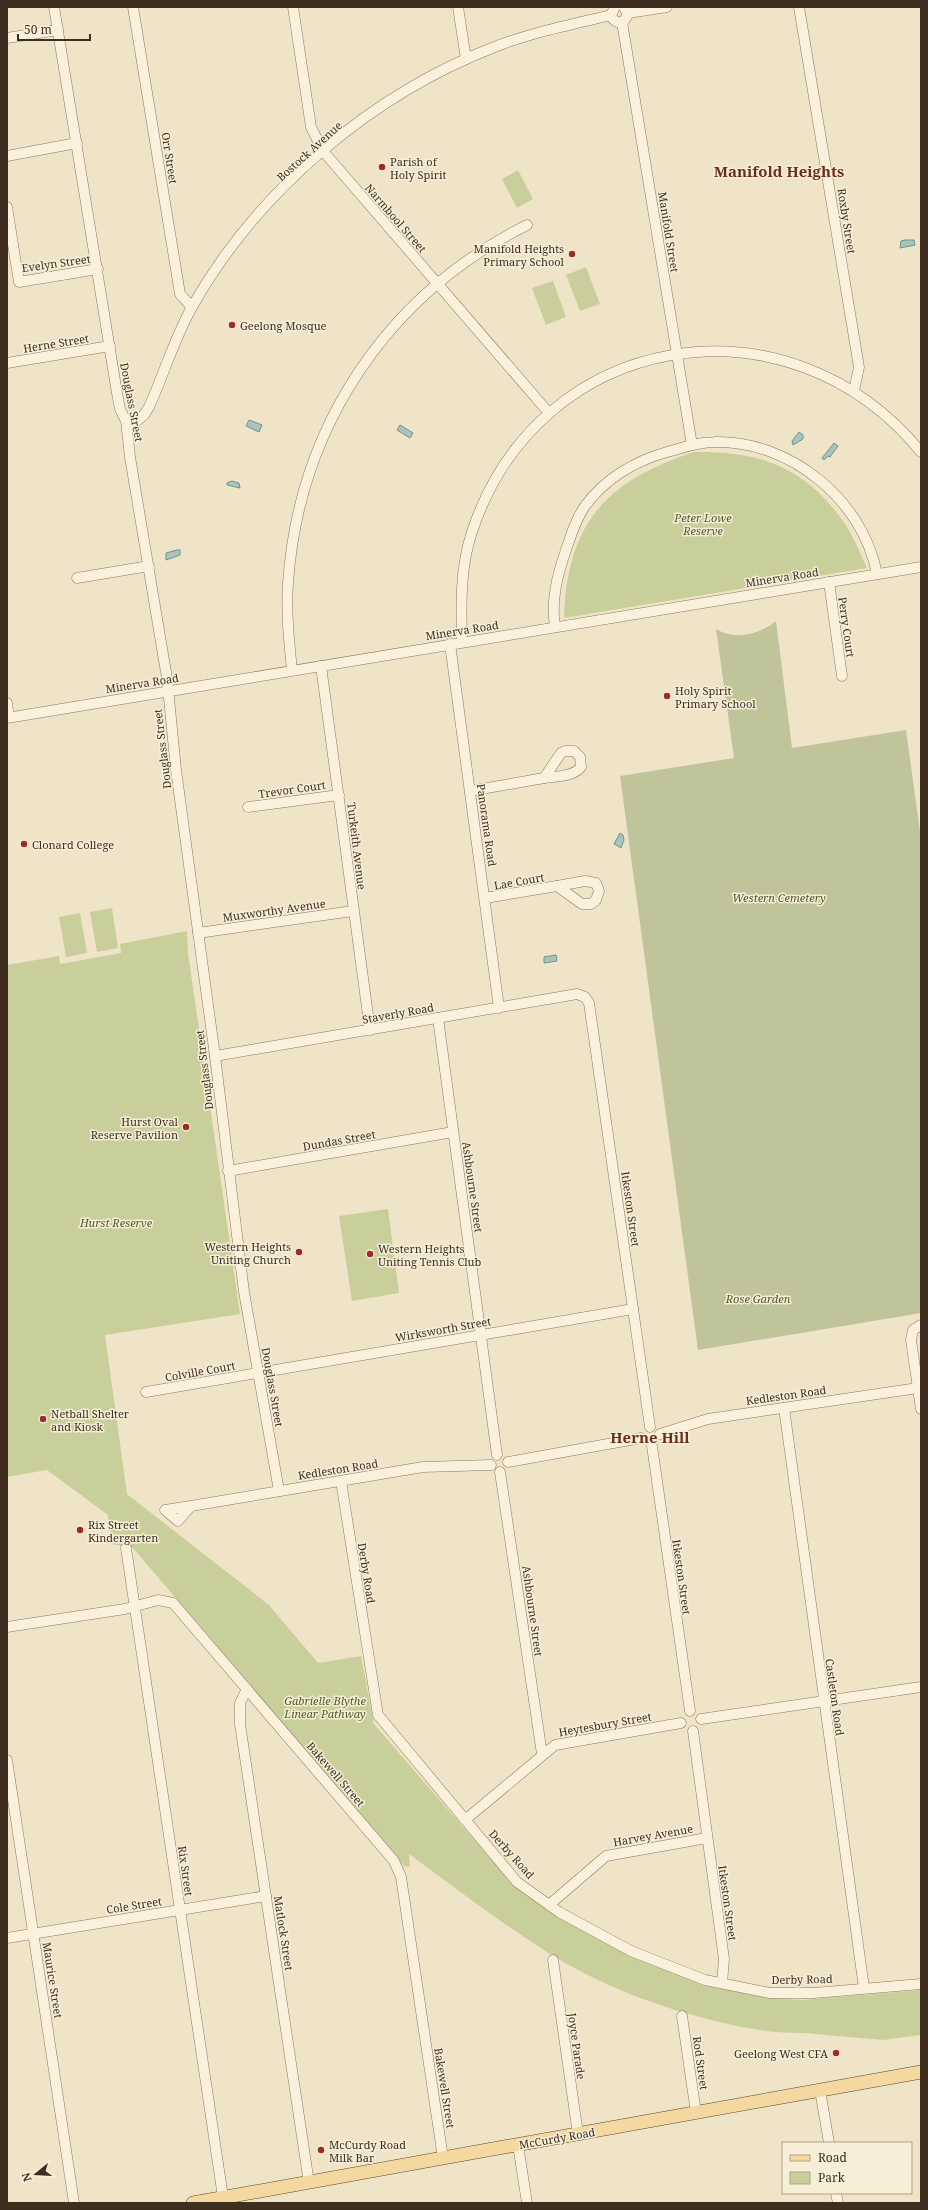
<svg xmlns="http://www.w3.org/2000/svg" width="928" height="2210" viewBox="0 0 928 2210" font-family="'Noto Serif',serif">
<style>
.green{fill:#c9cf9b}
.cemetery{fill:#bfc49a}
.water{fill:#a9c4bc;stroke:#6f938a}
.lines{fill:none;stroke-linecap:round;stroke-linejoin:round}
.minor-casing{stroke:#8d765c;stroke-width:11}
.major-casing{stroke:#5b4430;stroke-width:14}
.minor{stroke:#faf1dc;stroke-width:10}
.major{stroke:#f3d9a0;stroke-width:13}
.poi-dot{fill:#9e2a2b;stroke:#f7eed8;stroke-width:1.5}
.labels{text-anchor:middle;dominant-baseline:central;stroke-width:3;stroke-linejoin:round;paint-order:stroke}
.street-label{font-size:11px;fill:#3d2e20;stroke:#f7eed8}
.poi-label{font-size:11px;fill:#3d2e20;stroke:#f7eed8;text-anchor:start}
.park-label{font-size:11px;font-style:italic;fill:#4d5a26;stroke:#f7eed8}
.district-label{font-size:15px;font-weight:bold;fill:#6b2e1e;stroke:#f7eed8}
</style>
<rect width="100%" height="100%" fill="#f0e4c8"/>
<!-- green -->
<g class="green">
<path d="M 518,170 L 533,199 L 517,208 L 502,179 Z"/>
<path d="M 586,267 L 600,304 L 580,311 L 566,275 Z"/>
<path d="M 553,281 L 566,317 L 546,325 L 532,288 Z"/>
<path d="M 694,452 C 756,451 802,465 840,517 C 852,532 859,551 867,568 L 564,618 C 567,523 606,481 694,452 Z"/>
<path d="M 112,908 L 118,948 L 97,952 L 90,912 Z"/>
<path d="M 80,913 L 87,953 L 66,957 L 59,917 Z"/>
<path d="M 187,931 L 188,953 L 240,1314 L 105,1335 L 127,1494 L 269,1605 L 318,1663 L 361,1656 L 374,1724 L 514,1886 L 557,1917 L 702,1983 L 767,1998 L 802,2000 L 921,1990 L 921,2035 L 883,2040 L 804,2033 C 775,2034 744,2028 715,2021 C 658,2007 600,1985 550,1954 C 501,1923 455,1888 409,1854 L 410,1866 L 405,1867 L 133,1548 L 112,1544 L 108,1515 L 47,1470 L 7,1477 L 7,965 L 59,956 L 60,964 L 121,953 L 120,944 Z"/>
<path d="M 388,1209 L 399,1293 L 352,1301 L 339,1216 Z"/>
</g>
<!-- cemetery -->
<path class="cemetery" d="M 776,621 L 792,748 L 906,730 L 921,839 L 921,1313 L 698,1350 L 620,776 L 734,758 L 716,629 C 735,641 760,634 776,621 Z"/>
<!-- water -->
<g class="water">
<path d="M 905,240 L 914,240 L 915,245 L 900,248 L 901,241 Z"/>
<path d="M 249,420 L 262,425 L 259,432 L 246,426 Z"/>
<path d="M 400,425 L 413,433 L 410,438 L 397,430 Z"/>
<path d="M 799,432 L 803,435 L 803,439 L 793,445 L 792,441 Z"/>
<path d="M 834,443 L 838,446 L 830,457 L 828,456 L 824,460 L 822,458 Z"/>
<path d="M 232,481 L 239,483 L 240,488 L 227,485 L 227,483 Z"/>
<path d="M 177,550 L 180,550 L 180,555 L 166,560 L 166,553 Z"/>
<path d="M 620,833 L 623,835 L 624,840 L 621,848 L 614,844 Z"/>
<path d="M 556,955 L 557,961 L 544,963 L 544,957 Z"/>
</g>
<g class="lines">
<defs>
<g id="minor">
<path d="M 54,7 L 117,393 L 120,409 L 126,421 L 130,457 L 167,678 L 176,770 L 215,1056 L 244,1292 L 279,1491"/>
<path d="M 133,7 L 180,294 L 192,307"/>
<path d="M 293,7 L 311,127 L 323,151 L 549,413"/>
<path d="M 458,7 L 466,59"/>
<path d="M 615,7 L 611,15 C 613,21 618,24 624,21 L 628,15 L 624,7"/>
<path d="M 799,7 L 859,367 L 854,391"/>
<path d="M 628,13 L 667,7"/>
<path d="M 622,22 L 692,445"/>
<path d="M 7,38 L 58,30"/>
<path d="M 7,156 L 77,143"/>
<path d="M 7,207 L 19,282 L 98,269"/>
<path d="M 7,363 L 110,346"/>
<path d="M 128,428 L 144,415 L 149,407 C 164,374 174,339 192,307 C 258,190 372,94 497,46 C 534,32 573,24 611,15"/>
<path d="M 77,578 L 149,566"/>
<path d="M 829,582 L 842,676"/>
<path d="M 555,627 C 551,600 557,576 566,550 C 571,535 576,519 585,506 C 605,479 635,461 667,452 C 682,448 698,442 714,442 C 790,440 863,500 877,574"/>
<path d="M 462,642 C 461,605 460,567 472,532 C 538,330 788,289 921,452"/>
<path d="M 450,644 L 499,1008"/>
<path d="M 321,666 L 370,1030"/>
<path d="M 292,670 C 289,641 286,612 288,583 C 299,426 387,295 527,225"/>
<path d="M 7,703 L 9,717"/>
<path d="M 7,718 L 921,567"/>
<path d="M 565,751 L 574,751 L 580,757 L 581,767 C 573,777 556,776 544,778 L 561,753 Z"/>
<path d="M 470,791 L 544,778"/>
<path d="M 248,807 L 339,795"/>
<path d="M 585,881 L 596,883 L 599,891 L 596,900 L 591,904 L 582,904 L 557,886 Z"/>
<path d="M 485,898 L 557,886"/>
<path d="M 198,933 L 353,911"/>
<path d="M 438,1018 L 497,1455"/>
<path d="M 215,1056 L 577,994 L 585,997 L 589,1003 L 650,1427"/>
<path d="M 228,1171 L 453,1132"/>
<path d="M 921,1325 L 913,1330 L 911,1340 L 921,1409"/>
<path d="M 146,1392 L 633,1309"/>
<path d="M 784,1408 L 864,1988"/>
<path d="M 660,1434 L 708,1419 L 918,1388"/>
<path d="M 652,1446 L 690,1711"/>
<path d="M 508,1462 L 641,1438"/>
<path d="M 500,1472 L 542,1754"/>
<path d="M 341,1481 L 378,1715 L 517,1882 L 559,1912 L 631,1951 L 705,1980 L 770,1993 L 814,1993 L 921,1984"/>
<path d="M 191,1506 L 165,1510 L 178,1521 L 191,1506 L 423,1467 L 491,1465"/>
<path d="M 126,1548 L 223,2197"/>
<path d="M 7,1627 L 125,1609 L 158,1600 L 173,1603 L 394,1861 L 401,1877 L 443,2158"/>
<path d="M 247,1689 L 240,1703 L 240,1724 L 309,2183"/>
<path d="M 701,1719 L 921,1687"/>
<path d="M 693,1731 L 724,1959 L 722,1983"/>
<path d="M 7,1760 L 74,2203"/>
<path d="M 465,1820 L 555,1745 L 681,1723"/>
<path d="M 549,1905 L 606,1856 L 707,1838"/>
<path d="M 7,1938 L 266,1896"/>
<path d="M 553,1960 L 578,2134"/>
<path d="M 682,2016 L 696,2113"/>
<path d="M 820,2090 L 829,2143"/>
<path d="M 518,2145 L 527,2203"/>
<path d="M 836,2193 L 838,2203"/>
</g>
<path id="major" d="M 193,2203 L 921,2072"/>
</defs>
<!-- minor casing -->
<use href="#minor" class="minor-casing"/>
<!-- major casing -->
<use href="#major" class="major-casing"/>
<!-- minor -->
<use href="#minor" class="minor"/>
<!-- major -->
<use href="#major" class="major"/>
</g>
<!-- markers -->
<g class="poi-dot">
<circle cx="382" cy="167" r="4"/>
<circle cx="572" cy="254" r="4"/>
<circle cx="232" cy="325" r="4"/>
<circle cx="667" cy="696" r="4"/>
<circle cx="24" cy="844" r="4"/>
<circle cx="186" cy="1127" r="4"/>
<circle cx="299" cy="1252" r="4"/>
<circle cx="370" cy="1254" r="4"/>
<circle cx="43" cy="1419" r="4"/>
<circle cx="80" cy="1530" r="4"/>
<circle cx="836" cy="2053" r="4"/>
<circle cx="321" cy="2150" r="4"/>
</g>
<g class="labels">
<!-- street labels -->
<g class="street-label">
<text transform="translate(309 151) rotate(-42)">Bostock Avenue</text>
<text transform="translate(170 158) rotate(81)">Orr Street</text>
<text transform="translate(396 218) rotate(49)">Narmbool Street</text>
<text transform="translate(847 221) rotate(81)">Roxby Street</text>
<text transform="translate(669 232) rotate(81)">Manifold Street</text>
<text transform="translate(56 263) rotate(-8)">Evelyn Street</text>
<text transform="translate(56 343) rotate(-9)">Herne Street</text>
<text transform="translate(132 402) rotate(79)">Douglass Street</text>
<text transform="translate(782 577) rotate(-9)">Minerva Road</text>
<text transform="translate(847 627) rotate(82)">Perry Court</text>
<text transform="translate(462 630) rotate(-9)">Minerva Road</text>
<text transform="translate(142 683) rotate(-9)">Minerva Road</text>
<text transform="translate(162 749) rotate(-97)">Douglass Street</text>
<text transform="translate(292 789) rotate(-8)">Trevor Court</text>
<text transform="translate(487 825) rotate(82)">Panorama Road</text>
<text transform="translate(357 846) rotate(83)">Turkeith Avenue</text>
<text transform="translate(519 881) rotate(-10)">Lae Court</text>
<text transform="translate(274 910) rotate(-8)">Muxworthy Avenue</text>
<text transform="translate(398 1013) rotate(-10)">Staverly Road</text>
<text transform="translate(204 1070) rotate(-97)">Douglass Street</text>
<text transform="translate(339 1140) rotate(-10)">Dundas Street</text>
<text transform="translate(473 1187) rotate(82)">Ashbourne Street</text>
<text transform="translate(631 1209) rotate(82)">Itkeston Street</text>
<text transform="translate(443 1329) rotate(-10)">Wirksworth Street</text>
<text transform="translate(200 1371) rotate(-10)">Colville Court</text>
<text transform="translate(273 1387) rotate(80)">Douglass Street</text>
<text transform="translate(786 1395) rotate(-8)">Kedleston Road</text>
<text transform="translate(338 1469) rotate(-9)">Kedleston Road</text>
<text transform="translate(367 1573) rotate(81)">Derby Road</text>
<text transform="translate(682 1577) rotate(82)">Itkeston Street</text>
<text transform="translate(533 1611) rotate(82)">Ashbourne Street</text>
<text transform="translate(835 1697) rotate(82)">Castleton Road</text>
<text transform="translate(605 1724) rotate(-10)">Heytesbury Street</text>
<text transform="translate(336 1774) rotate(49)">Bakewell Street</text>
<text transform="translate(653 1835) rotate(-10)">Harvey Avenue</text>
<text transform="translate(512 1854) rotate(48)">Derby Road</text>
<text transform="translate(186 1871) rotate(82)">Rix Street</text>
<text transform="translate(728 1903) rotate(82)">Itkeston Street</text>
<text transform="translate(134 1905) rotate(-9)">Cole Street</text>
<text transform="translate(284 1933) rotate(81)">Matlock Street</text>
<text transform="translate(802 1979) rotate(-1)">Derby Road</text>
<text transform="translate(53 1980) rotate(81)">Maurice Street</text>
<text transform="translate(577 2046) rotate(82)">Joyce Parade</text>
<text transform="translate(701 2063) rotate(82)">Rod Street</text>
<text transform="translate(445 2088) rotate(81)">Bakewell Street</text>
<text transform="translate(557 2138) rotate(-10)">McCurdy Road</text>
</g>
<!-- poi labels -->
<g class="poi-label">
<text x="390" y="161">Parish of<tspan x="390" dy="13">Holy Spirit</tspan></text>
<text x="564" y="248" text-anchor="end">Manifold Heights<tspan x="564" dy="13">Primary School</tspan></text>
<text x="240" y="325">Geelong Mosque</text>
<text x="675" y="690">Holy Spirit<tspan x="675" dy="13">Primary School</tspan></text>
<text x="32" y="844">Clonard College</text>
<text x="178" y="1121" text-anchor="end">Hurst Oval<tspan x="178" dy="13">Reserve Pavilion</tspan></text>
<text x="291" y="1246" text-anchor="end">Western Heights<tspan x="291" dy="13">Uniting Church</tspan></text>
<text x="378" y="1248">Western Heights<tspan x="378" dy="13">Uniting Tennis Club</tspan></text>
<text x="51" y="1413">Netball Shelter<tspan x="51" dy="13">and Kiosk</tspan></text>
<text x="88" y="1524">Rix Street<tspan x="88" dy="13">Kindergarten</tspan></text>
<text x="828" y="2053" text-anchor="end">Geelong West CFA</text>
<text x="329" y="2144">McCurdy Road<tspan x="329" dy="13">Milk Bar</tspan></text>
</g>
<!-- park labels -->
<g class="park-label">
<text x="703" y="517">Peter Lowe<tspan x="703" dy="13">Reserve</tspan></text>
<text x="779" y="897">Western Cemetery</text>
<text x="116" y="1222">Hurst Reserve</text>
<text x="758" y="1298">Rose Garden</text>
<text x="325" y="1700">Gabrielle Blythe<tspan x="325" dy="13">Linear Pathway</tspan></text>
</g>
<!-- district labels -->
<g class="district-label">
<text x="779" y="171">Manifold Heights</text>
<text x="650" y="1437">Herne Hill</text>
</g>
</g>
<!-- border -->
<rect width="928" height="2210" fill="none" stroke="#3d2e20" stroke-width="16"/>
<!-- legend -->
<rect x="782" y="2142" width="130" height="52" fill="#f7eed8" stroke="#ada18e"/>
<rect x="790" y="2155" width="20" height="6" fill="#f3d9a0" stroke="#ada18e"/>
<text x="818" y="2162" font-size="12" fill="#3d2e20">Road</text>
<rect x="790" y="2172" width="20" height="12" fill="#c9cf9b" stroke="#ada18e"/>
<text x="818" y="2182" font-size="12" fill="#3d2e20">Park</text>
<!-- north arrow -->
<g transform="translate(36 2174) rotate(252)" stroke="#f7eed8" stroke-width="3" paint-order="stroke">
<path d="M0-3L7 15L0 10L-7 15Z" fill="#3d2e20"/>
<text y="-6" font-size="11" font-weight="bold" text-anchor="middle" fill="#3d2e20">N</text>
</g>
<!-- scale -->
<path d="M18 34v6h72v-6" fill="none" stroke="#3d2e20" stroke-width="2"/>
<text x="24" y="34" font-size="12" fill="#3d2e20" stroke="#f7eed8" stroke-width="3" paint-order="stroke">50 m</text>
</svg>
